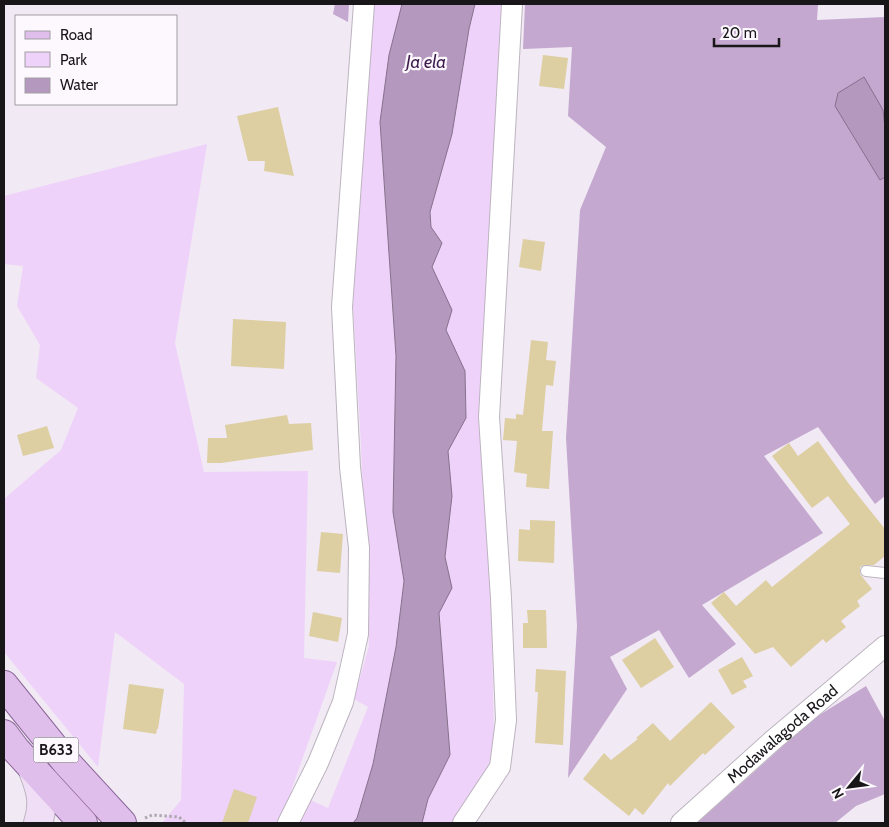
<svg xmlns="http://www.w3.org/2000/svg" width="889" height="827" viewBox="0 0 889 827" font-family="Cabin,sans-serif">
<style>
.green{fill:#efd2fa}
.forest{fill:#c4a8cf}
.water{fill:#b498be;stroke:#86718d}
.building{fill:#ddcfa1}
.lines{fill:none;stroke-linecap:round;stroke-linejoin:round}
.lane-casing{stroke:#bcb4bf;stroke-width:12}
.street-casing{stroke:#bcb4bf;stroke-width:22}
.secondary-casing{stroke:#bcb4bf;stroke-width:30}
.primary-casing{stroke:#8b6799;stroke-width:30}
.path{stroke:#afa9b2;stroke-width:3;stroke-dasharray:2.5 2.5;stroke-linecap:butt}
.lane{stroke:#fff;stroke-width:10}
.street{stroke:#fff;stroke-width:20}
.secondary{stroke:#efdef5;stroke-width:28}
.primary{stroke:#dfbeeb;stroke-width:28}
.labels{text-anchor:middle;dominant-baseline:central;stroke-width:4.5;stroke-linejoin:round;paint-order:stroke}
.shield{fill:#fcf8fe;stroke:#5d5a5e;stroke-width:1}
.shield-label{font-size:15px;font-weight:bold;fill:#19161a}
.street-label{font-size:16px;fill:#19161a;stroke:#fcf8fe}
.water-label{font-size:18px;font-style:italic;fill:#411d4e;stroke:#fcf8fe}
</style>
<rect width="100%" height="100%" fill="#f1e9f4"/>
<!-- green -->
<g class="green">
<path d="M 374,4 L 402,4 L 389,55 L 380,122 L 396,356 L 393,512 L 404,581 L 396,647 L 373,764 L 357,818 L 353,823 L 162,823 L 181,800 L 184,684 L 115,632 L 98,767 L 4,652 L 4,499 L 61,450 L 78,408 L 36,378 L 40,345 L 17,306 L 23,266 L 4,264 L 4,196 L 207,144 L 175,343 L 204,472 L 308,471 L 304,658 L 337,662 L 291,791 L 328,808 L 368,707 L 354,699 L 369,646 L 361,445 L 353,305 L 361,157 Z"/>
<path d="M 475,4 L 504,4 L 484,472 L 491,601 L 494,736 L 492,768 L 454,823 L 422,823 L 428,799 L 450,755 L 439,613 L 452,588 L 445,557 L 452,496 L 448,451 L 466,418 L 465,371 L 446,330 L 452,310 L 432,267 L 442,243 L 431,227 L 430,212 L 452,134 L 469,29 Z"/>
</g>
<!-- forest -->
<g class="forest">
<path d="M 335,4 L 349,4 L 348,22 L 333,14 Z"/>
<path d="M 525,4 L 818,4 L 817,20 L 885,17 L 885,496 L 875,504 L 818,427 L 764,456 L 823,533 L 702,605 L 736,644 L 689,678 L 659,630 L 610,657 L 627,689 L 568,778 L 577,626 L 566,438 L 580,210 L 606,147 L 568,116 L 572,47 L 523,49 Z"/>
<path d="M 866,686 L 885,721 L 885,794 L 856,806 L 835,823 L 697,823 L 813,719 Z"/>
</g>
<!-- water -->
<g class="water">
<path d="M 402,4 L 475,4 L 469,29 L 452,134 L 430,212 L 431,227 L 442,243 L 432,267 L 452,310 L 446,330 L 465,371 L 466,418 L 448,451 L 452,496 L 445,557 L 452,588 L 439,613 L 450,755 L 428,799 L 422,823 L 353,823 L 357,818 L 373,764 L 396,647 L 404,581 L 393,512 L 396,356 L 380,122 L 389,55 Z"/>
<path d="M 864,77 L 883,110 L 885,128 L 885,177 L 880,180 L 835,106 L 838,93 Z"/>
</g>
<!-- building -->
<g class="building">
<path d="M 543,55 L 568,58 L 564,89 L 539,86 Z"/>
<path d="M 278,107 L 294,176 L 264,171 L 265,161 L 248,161 L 237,116 Z"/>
<path d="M 523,239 L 545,242 L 541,271 L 519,267 Z"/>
<path d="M 233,319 L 286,322 L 284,369 L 231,366 Z"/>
<path d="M 531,340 L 548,342 L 546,360 L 556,361 L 553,386 L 546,385 L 542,431 L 553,431 L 549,489 L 526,487 L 527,474 L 514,472 L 517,441 L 503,440 L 505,418 L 516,419 L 516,414 L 523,415 Z"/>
<path d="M 287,415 L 289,424 L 311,423 L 313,450 L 221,463 L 207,463 L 208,438 L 227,438 L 225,425 Z"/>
<path d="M 47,426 L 54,448 L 23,456 L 17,435 Z"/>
<path d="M 818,441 L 849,484 L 885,529 L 885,556 L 874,565 L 864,565 L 860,567 L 860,574 L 872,589 L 857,601 L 860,606 L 841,621 L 846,627 L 826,643 L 823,639 L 791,667 L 773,647 L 755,654 L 711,603 L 724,592 L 736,606 L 766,580 L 772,587 L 850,524 L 828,496 L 812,508 L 772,456 L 789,443 L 798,456 Z"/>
<path d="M 530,520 L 555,521 L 554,563 L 518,561 L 519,529 L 530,530 Z"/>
<path d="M 321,532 L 343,534 L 340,573 L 317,571 Z"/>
<path d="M 527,610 L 546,610 L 547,648 L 523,648 L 523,623 L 528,623 Z"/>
<path d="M 313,612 L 342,618 L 338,642 L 309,636 Z"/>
<path d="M 655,638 L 674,667 L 641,688 L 622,660 Z"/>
<path d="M 742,657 L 753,676 L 743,681 L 747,687 L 732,695 L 718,670 Z"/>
<path d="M 536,669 L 566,671 L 563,745 L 535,743 L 538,692 L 535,692 Z"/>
<path d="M 129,684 L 164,689 L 158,729 L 157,729 L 156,734 L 123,729 Z"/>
<path d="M 711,702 L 735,727 L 705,755 L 703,753 L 670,786 L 668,783 L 643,815 L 635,808 L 629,816 L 583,779 L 604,753 L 611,760 L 638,739 L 636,738 L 653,723 L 670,741 Z"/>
<path d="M 234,789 L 257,797 L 248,823 L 222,823 Z"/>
</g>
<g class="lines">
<defs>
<path id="lane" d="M 866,571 L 885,573"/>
<g id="street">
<path d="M 288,823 L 318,763 L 343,702 L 358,634 L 359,548 L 350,467 L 342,307 L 364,4"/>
<path d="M 463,823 L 500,767 L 506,720 L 501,598 L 489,417 L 512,4"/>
<path id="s1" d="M 681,823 L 772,741 L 885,646"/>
</g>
<path id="secondary" d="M 32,768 C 40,788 45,802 38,823"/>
<g id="primary">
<path d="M 4,685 L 66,762 L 122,823"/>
<path d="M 4,734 L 16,750 L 83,823"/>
</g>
</defs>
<!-- lane casing -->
<use href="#lane" class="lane-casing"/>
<!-- street casing -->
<use href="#street" class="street-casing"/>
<!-- secondary casing -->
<use href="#secondary" class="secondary-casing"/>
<!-- primary casing -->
<use href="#primary" class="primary-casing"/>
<!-- path -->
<path class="path" d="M 145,818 L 152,815 L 179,817 L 186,823"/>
<!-- lane -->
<use href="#lane" class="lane"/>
<!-- street -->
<use href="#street" class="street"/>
<!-- secondary -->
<use href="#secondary" class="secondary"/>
<!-- primary -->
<use href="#primary" class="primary"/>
</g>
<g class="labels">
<!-- shield labels -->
<rect class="shield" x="33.5" y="737.5" width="45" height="25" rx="4"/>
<g class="shield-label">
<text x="56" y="750">B633</text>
</g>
<!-- street labels -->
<g class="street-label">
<text stroke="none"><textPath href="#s1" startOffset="135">Modawalagoda Road</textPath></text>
</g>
<!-- water labels -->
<g class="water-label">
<text x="426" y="62">Ja ela</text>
</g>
</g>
<!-- border -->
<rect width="889" height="827" fill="none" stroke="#19161a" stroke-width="10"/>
<!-- legend -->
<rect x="15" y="15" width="162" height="90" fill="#fcf8fe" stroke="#a19ea3"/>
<rect x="25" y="31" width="25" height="8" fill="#dfbeeb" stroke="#a19ea3"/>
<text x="60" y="40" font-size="15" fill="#19161a">Road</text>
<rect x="25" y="52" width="25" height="15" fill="#efd2fa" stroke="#a19ea3"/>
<text x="60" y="65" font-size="15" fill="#19161a">Park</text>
<rect x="25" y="78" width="25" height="15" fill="#b498be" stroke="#a19ea3"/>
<text x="60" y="90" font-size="15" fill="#19161a">Water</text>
<!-- north arrow -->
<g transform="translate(849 787) rotate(241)" stroke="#fcf8fe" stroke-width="4" paint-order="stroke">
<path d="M0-4L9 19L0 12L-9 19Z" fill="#19161a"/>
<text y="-8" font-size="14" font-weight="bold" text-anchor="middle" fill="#19161a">N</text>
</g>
<!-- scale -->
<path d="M714 38v8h65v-8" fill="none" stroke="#19161a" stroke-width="2.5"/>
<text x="722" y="38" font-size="15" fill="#19161a" stroke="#fcf8fe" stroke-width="4" paint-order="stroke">20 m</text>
</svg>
